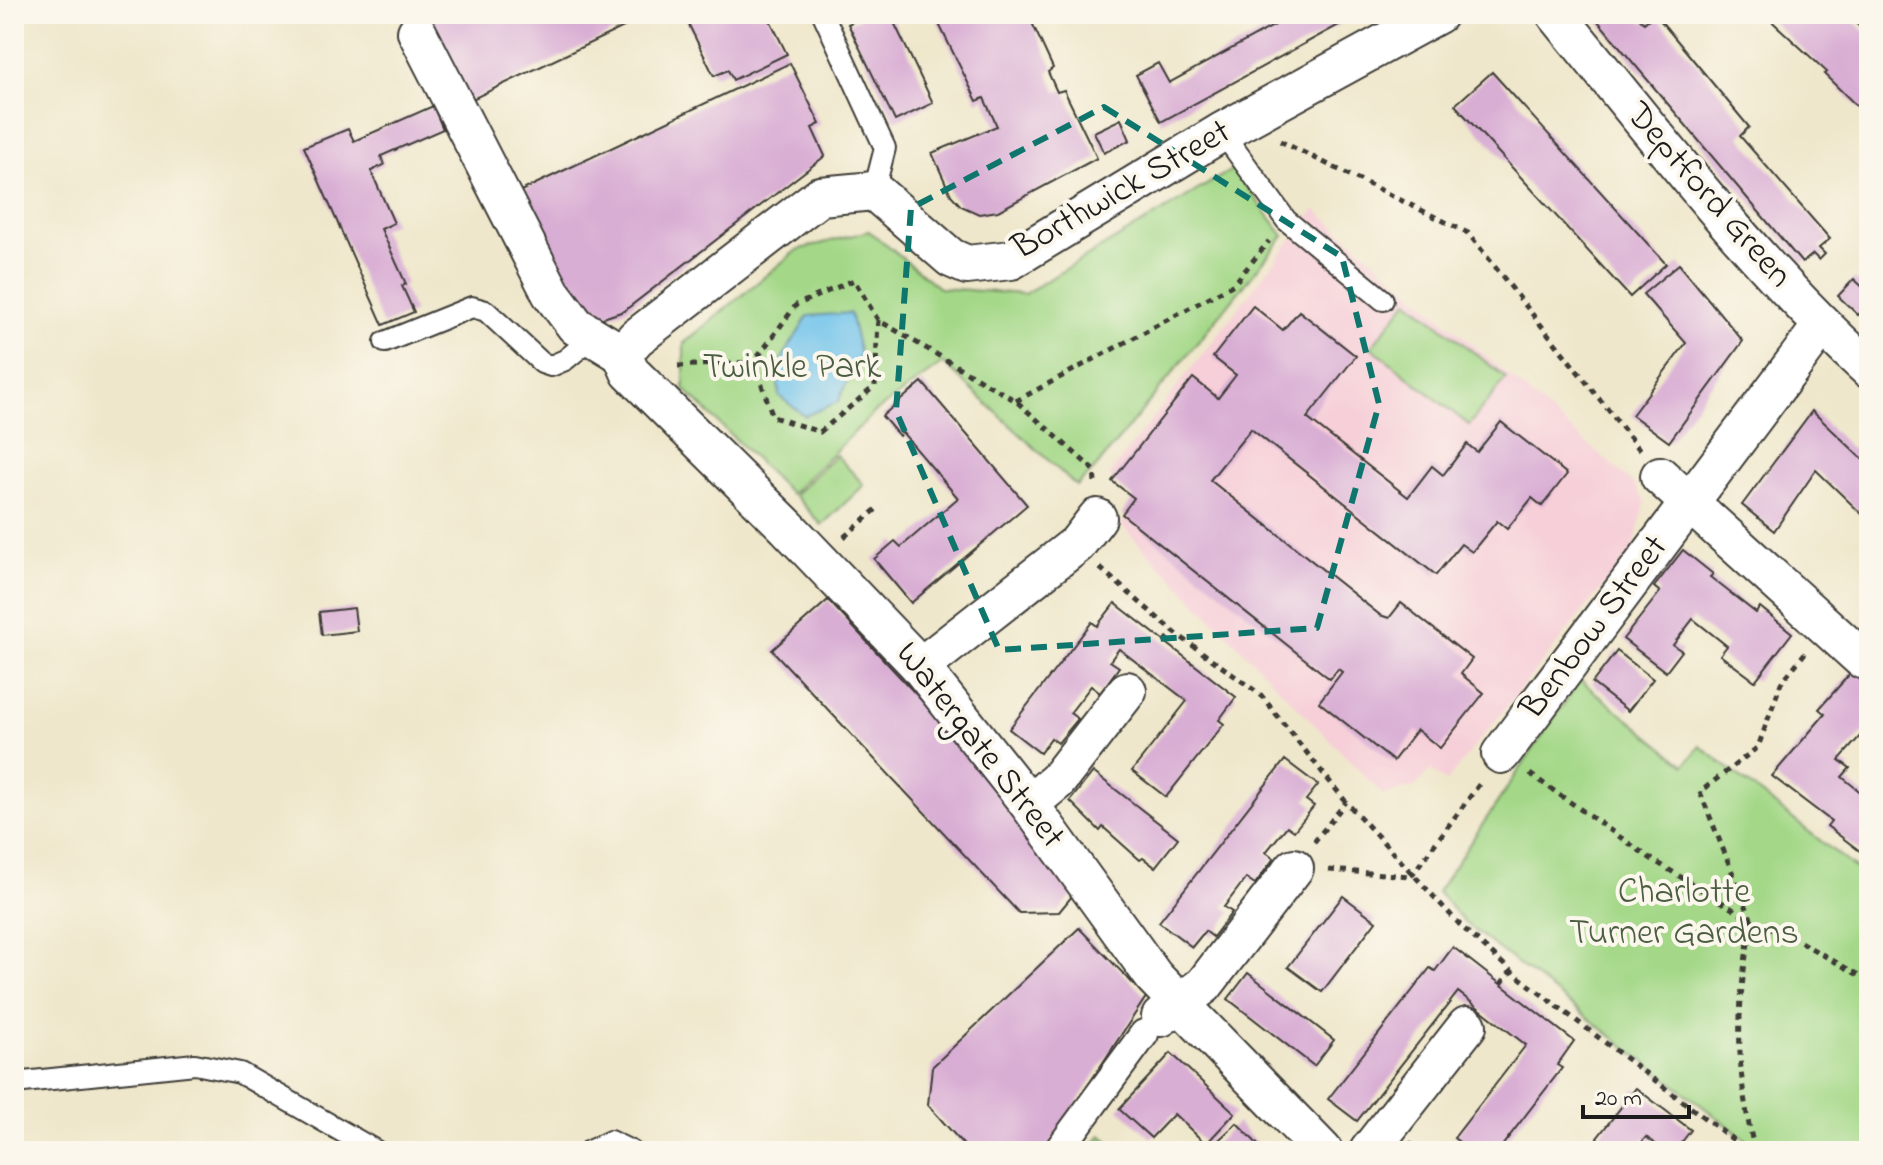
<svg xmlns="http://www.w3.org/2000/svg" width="1883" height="1165" viewBox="0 0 1883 1165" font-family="'Indie Flower',sans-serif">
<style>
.built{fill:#f6cfd8}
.green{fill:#a4d888;stroke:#607a52;stroke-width:2}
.water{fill:#6ec2eb;stroke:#456f84;stroke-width:2}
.building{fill:#d9aed4}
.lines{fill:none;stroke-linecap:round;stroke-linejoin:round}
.service-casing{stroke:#3c3a36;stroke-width:24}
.pedestrian-casing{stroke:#3c3a36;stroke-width:32}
.minor-casing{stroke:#3c3a36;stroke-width:42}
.path{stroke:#3c3a36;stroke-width:5;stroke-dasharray:6 6;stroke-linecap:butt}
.service{stroke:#fff;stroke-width:20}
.pedestrian{stroke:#fff;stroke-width:28}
.minor{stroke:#fff;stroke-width:38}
.marked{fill:none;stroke:#0f766e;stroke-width:6;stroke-dasharray:16 10;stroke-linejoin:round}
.labels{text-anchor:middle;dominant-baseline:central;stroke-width:8;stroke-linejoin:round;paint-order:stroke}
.street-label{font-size:36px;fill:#1c1c1c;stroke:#fbf7ec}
.park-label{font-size:36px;fill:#4c5e42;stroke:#fbf7ec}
</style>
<rect width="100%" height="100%" fill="#fbf7ec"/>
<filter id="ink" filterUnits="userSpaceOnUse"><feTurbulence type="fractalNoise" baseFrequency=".0125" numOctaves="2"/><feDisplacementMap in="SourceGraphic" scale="16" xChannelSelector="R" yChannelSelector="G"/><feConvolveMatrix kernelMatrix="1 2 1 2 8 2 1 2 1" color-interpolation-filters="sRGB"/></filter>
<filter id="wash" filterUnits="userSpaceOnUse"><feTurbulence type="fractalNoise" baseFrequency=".006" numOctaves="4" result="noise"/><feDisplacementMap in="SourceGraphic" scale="32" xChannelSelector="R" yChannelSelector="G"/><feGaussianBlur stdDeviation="1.8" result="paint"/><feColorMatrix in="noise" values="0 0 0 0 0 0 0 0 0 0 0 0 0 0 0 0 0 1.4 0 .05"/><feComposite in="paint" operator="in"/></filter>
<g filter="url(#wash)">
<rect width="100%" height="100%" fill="#efe7cb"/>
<!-- built -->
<path class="built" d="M 1315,209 L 1633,483 L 1645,502 L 1633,549 L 1446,782 L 1430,770 L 1416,786 L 1383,795 L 1121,525 L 1138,502 L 1109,475 Z"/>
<!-- green -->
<g class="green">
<path d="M 1233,169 L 1284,236 L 1094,470 L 1076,486 L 943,363 L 875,412 L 791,494 L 684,389 L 684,343 L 797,250 L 869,231 L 939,288 L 1024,294 Z"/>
<path d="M 1408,300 L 1506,378 L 1469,425 L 1371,347 Z"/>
<path d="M 836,455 L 864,485 L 822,525 L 794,495 Z"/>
<path d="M 1580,680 L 1685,765 L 1700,746 L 1869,879 L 1869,1151 L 1751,1151 L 1754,1146 L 1465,923 L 1437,892 Z"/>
<path d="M 1101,1135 L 1121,1151 L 1089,1151 Z"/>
</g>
<!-- water -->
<path class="water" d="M 850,313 L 860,355 L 838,402 L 805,416 L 779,396 L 777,367 L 808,316 Z"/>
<g id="blocks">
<!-- building -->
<g class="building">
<path d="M 419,14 L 651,14 L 462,104 Z"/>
<path d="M 699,14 L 767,14 L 787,54 L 733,80 L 728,70 L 714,76 L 686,19 Z"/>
<path d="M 868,14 L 890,14 L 933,103 L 895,121 L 848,24 Z"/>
<path d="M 934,14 L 1028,14 L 1053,68 L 1048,72 L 1057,92 L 1064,90 L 1097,158 L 998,211 L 979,214 L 961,206 L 951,195 L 932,153 L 997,126 L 984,98 L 977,101 Z"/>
<path d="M 1295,14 L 1359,14 L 1161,122 L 1136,75 L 1158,63 L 1169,83 Z"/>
<path d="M 1592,14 L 1636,14 L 1644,23 L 1655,14 L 1749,127 L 1740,136 L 1830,239 L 1819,248 L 1825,254 L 1819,260 L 1813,254 L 1802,263 Z"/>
<path d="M 1764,14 L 1846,14 L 1865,32 L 1869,29 L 1869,118 L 1824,74 L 1827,72 Z"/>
<path d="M 790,63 L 820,124 L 812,128 L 825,156 L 624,311 L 585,324 L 506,198 Z"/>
<path d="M 1492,72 L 1666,264 L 1630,297 L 1455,105 Z"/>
<path d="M 433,106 L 443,129 L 381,156 L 384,165 L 371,171 L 394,223 L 381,229 L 406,284 L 402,286 L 414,312 L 383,325 L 304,147 L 348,129 L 354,141 Z"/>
<path d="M 1121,119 L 1130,140 L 1104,153 L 1094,132 Z"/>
<path d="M 1679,264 L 1743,341 L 1669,442 L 1632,415 L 1686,343 L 1643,294 Z"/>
<path d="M 1854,279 L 1869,293 L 1869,304 L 1858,315 L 1838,296 Z"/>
<path d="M 1253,306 L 1283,330 L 1299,311 L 1356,356 L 1307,418 L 1408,497 L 1432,466 L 1443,475 L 1467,444 L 1477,452 L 1501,422 L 1567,474 L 1542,506 L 1532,498 L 1507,529 L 1497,521 L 1472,552 L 1461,544 L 1436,575 L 1251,429 L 1210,480 L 1380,615 L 1389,618 L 1401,603 L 1472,659 L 1461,674 L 1484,693 L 1440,748 L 1417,730 L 1393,761 L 1319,702 L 1342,672 L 1338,669 L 1330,679 L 1122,514 L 1134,498 L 1112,481 L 1193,378 L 1218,398 L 1236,375 L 1213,357 Z"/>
<path d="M 922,382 L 1027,505 L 911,603 L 874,559 L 895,541 L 901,547 L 958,498 L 902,432 L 899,436 L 882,416 Z"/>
<path d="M 1812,411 L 1869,465 L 1869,521 L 1816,470 L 1774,531 L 1742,505 Z"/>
<path d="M 1683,550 L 1713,574 L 1710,577 L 1756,613 L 1760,607 L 1792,633 L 1755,681 L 1720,655 L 1727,646 L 1693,619 L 1673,645 L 1682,651 L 1666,672 L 1623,639 L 1660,592 L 1654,587 Z"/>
<path d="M 828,600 L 926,705 L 1062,875 L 1073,895 L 1059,912 L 1019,913 L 772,650 Z"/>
<path d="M 1115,603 L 1236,697 L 1219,720 L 1224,724 L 1166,797 L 1132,771 L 1187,701 L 1119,649 L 1110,661 L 1119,667 L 1100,693 L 1091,686 L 1070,713 L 1078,719 L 1058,743 L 1051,738 L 1040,753 L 1009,729 L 1092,622 L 1097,626 Z"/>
<path d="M 354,608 L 357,631 L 322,635 L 319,612 Z"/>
<path d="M 1617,651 L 1653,679 L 1628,711 L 1592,683 Z"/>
<path d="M 1869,652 L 1869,726 L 1839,760 L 1850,768 L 1842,777 L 1869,799 L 1869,858 L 1827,826 L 1831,821 L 1772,776 L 1825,714 L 1819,709 Z"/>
<path d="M 1285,760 L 1318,785 L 1306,800 L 1314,806 L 1294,831 L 1287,826 L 1266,852 L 1274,858 L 1255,884 L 1246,878 L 1224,907 L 1232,912 L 1213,937 L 1205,931 L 1192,947 L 1159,922 Z"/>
<path d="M 1093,772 L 1178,838 L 1155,867 L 1143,858 L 1140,860 L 1103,827 L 1100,831 L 1070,801 Z"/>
<path d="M 1343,896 L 1376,921 L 1322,992 L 1288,967 Z"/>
<path d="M 1079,928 L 1146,997 L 1045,1151 L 969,1151 L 928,1105 L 932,1067 Z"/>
<path d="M 1453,947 L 1574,1041 L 1557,1065 L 1562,1068 L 1498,1151 L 1471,1151 L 1454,1138 L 1526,1045 L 1458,992 L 1357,1121 L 1328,1099 L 1430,968 L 1435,971 Z"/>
<path d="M 1248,973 L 1334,1040 L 1314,1066 L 1228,999 Z"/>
<path d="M 1171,1053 L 1235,1113 L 1206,1144 L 1174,1114 L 1151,1138 L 1119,1109 Z"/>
<path d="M 1636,1088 L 1691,1130 L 1675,1151 L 1665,1151 L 1646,1137 L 1635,1151 L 1587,1151 Z"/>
<path d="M 1237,1123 L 1264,1151 L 1207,1151 Z"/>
<path d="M 1411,1142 L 1423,1151 L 1404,1151 Z"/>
</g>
</g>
</g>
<g filter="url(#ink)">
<use href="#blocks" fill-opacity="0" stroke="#3c3a36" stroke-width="2"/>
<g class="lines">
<defs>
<g id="service">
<path d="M 823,14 L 885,148 L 874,191"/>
<path d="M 1222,132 L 1286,220 L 1383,300"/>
<path d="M 385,342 L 472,307 L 486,311 L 542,363 L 551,366 L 565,360 L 592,338"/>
<path d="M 14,1083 L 195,1064 L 240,1073 L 376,1151"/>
<path d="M 589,1151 L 610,1141 L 631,1151"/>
</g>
<path id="pedestrian" d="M 1058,1151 L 1144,1034"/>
<g id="minor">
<path d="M 1556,14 C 1656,136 1752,263 1869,369"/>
<path d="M 417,32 L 551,293 L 576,326 L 622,354"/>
<path d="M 622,354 L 630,372 L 787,527 L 918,664 L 1029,804 L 1154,977 L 1323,1151"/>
<path d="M 622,354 L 636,338 L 820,196 L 874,191 L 951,258 L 967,265 L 1011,260 L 1222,132 L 1438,14"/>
<path d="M 1660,476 L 1862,659"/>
<path d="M 918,664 L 928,661 L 1077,544 L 1097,518"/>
<path d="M 1501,754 L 1822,326"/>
<path d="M 1029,804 L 1057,781 L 1127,691"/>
<path d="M 1161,1017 L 1204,985 L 1294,868"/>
<path d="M 1369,1151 L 1467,1026"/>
</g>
</defs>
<!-- service casing -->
<use href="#service" class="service-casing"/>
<!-- pedestrian casing -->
<use href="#pedestrian" class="pedestrian-casing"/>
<!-- minor casing -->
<use href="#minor" class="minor-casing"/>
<!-- path -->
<g class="path">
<path d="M 1280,141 L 1468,233 L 1640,450"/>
<path d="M 878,320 L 875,386 L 820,432 L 773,417 L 754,362 L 796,305 L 854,280 L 878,320 L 1016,401 L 1094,470 L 1095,483"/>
<path d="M 678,366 L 754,362"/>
<path d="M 1016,401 L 1234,284 L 1269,241"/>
<path d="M 844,537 L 880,506"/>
<path d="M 1100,568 L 1174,632 L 1261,695 L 1346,802 L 1462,927 L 1511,971 L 1748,1151"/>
<path d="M 1165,642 L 1174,632"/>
<path d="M 1805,653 L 1781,683 L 1758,747 L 1700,792 L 1752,921 L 1795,939 L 1869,981"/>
<path d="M 1530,774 L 1650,858 L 1752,921 C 1736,1004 1734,1068 1755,1151"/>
<path d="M 1314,842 L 1346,802"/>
<path d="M 1329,870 L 1410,876"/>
<path d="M 1411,876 L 1481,782"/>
<path d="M 1501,984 L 1511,971"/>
</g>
<!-- service -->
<use href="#service" class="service"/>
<!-- pedestrian -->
<use href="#pedestrian" class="pedestrian"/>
<!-- minor -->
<use href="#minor" class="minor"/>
</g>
</g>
<!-- marked area -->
<path class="marked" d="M 1104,107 L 1342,257 L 1379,404 L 1317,628 L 999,650 L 896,411 L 911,208 Z"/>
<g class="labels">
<!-- street labels -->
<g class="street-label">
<text transform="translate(1122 191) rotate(-30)">Borthwick Street</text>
<text transform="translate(1708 196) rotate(49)">Deptford Green</text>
<text transform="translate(1595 628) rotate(-53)">Benbow Street</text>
<text transform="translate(979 746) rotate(52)">Watergate Street</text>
</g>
<!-- park labels -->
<g class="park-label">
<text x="792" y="368">Twinkle Park</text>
<text x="1684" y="893">Charlotte<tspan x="1684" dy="41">Turner Gardens</tspan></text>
</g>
</g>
<!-- margin -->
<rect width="1883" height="1165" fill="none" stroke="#fbf7ec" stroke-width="48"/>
<!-- scale -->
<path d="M1583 1105v12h106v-12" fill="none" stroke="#1c1c1c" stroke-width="4"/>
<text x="1595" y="1105" font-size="24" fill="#1c1c1c" stroke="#fbf7ec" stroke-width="6" paint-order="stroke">20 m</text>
</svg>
